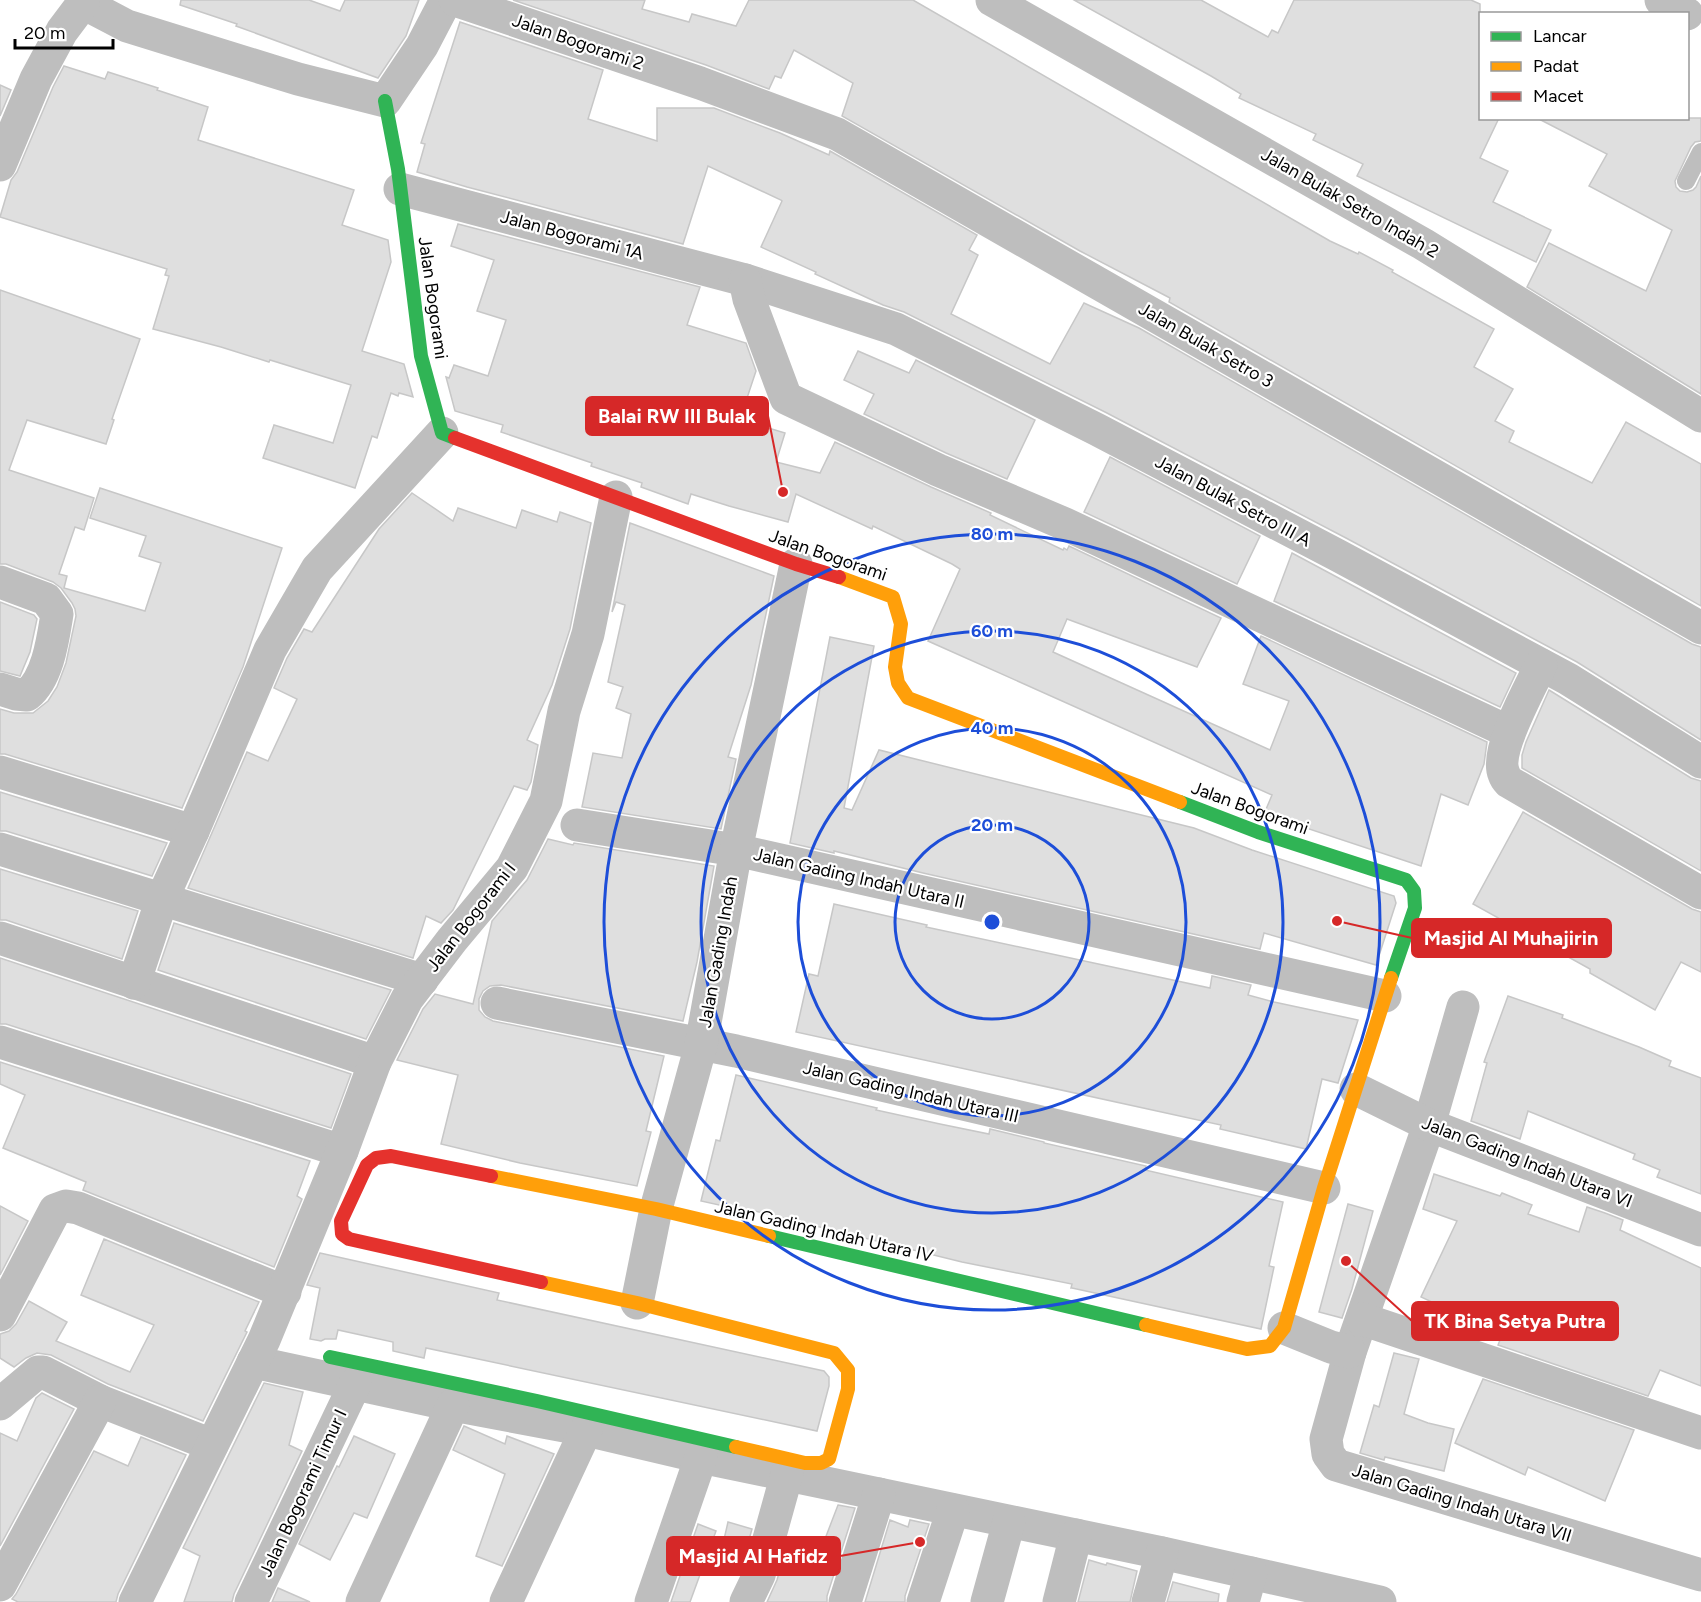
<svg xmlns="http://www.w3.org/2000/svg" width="1701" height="1602" viewBox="0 0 1701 1602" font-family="Figtree,sans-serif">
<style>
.building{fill:#dfdfdf;stroke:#c7c7c7;stroke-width:1.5}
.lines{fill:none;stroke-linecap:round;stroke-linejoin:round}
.lane{stroke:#bebebe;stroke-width:18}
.street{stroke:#bebebe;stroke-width:33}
.fast{stroke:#30b455;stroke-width:14}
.slow{stroke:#ff9f0a;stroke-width:14}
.jam{stroke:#e5322d;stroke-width:14}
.ring{fill:none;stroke:#1d4ed8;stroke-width:3}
.labels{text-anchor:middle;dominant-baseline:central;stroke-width:4.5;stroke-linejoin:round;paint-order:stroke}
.street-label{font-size:18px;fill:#000;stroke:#fff}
.centre{fill:#1d4ed8;stroke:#fff;stroke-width:3}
.ring-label{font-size:18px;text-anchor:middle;font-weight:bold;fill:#1d4ed8;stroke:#fff;stroke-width:4.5;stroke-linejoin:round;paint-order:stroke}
.leader{fill:none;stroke:#d62828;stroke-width:2}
.callout-dot{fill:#d62828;stroke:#fff;stroke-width:2}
.callout{fill:#d62828;stroke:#d62828;stroke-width:2}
.callout-label{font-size:20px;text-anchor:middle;font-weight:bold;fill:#fff}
</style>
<rect width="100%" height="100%" fill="#fff"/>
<!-- building -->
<g class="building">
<path d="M 181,0 L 309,0 L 340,11 L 345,0 L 419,0 L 406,36 L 378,78 L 236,26 L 237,24 L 180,5 Z"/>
<path d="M 513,0 L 645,0 L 642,9 L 689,22 L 692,14 L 736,26 L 749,0 L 913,0 L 1330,241 L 1358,254 L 1359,252 L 1393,270 L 1392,272 L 1494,329 L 1474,367 L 1513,389 L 1495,421 L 1514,431 L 1509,442 L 1592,483 L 1626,422 L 1701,464 L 1701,606 L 1169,302 L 1170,298 L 1080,251 L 842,116 L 853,83 L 794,50 L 781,78 L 775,76 L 769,89 L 706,65 Z"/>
<path d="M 1074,0 L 1201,0 L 1268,37 L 1272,30 L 1278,33 L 1294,0 L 1471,0 L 1480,4 L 1480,118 L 1499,118 L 1480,158 L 1508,171 L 1493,202 L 1551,230 L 1536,262 L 1357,176 L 1363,164 L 1313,140 L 1316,134 L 1239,98 L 1241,94 L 1211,76 Z"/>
<path d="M 460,22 L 603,70 L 588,119 L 657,141 L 657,108 L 714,108 L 780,133 L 829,155 L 830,151 L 977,235 L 969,250 L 978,255 L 951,314 L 1050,364 L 1084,303 L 1139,328 L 1692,644 L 1701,647 L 1701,740 L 1577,662 L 1346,538 L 1105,412 L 904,312 L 883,305 L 815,274 L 816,272 L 761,247 L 782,201 L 781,200 L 708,166 L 683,244 L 467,187 L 417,172 L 425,144 L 421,143 Z"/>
<path d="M 64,66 L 105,79 L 108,72 L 158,88 L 157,90 L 208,107 L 198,140 L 354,190 L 342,225 L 388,240 L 391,262 L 362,351 L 404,364 L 413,397 L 399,393 L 398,396 L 391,393 L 377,438 L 372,436 L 355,488 L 263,458 L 274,425 L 333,443 L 351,385 L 270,360 L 269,362 L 221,347 L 153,329 L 169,276 L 165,275 L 167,269 L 0,217 L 11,180 L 17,172 L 53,87 Z"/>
<path d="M 0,85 L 11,90 L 0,116 Z"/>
<path d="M 1537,118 L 1701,118 L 1701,141 L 1695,142 L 1691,147 L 1675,181 L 1676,187 L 1680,191 L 1687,192 L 1693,190 L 1696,187 L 1701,176 L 1701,394 L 1527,287 L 1549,243 L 1646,291 L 1672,230 L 1589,186 L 1607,154 Z"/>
<path d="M 458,224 L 700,287 L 687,325 L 746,343 L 756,371 L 741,416 L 750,419 L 749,422 L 785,433 L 776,462 L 820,473 L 835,442 L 931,487 L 991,513 L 990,515 L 1063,550 L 1064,548 L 1067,550 L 1069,546 L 1221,618 L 1197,667 L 1067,619 L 1053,652 L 1270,750 L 1289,701 L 1243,684 L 1261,636 L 1487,742 L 1484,764 L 1468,805 L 1441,794 L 1421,866 L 1264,814 L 1272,795 L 928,641 L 960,569 L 952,564 L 873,526 L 872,529 L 796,494 L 788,522 L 729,506 L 691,494 L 688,504 L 641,487 L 642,483 L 591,466 L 592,463 L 501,432 L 503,425 L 455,411 L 446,377 L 449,378 L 454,365 L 488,376 L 506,320 L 477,311 L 494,260 L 451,246 Z"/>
<path d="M 0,290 L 140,339 L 112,419 L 114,420 L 106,444 L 27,420 L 9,470 L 94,498 L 84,530 L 75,527 L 59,574 L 67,576 L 64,588 L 145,611 L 161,563 L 139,556 L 146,536 L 90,518 L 100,488 L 282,548 L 243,667 L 182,808 L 5,754 L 0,754 L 0,709 L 14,713 L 33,713 L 48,701 L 57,687 L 66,663 L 76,616 L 75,609 L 72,603 L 61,588 L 53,582 L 6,564 L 0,564 Z"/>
<path d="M 858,351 L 909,373 L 916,360 L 1035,420 L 1007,479 L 946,453 L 864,414 L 874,394 L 844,380 Z"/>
<path d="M 1110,457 L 1260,536 L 1237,584 L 1084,512 Z"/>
<path d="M 412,493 L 453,521 L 458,508 L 516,528 L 522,510 L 557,522 L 560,512 L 591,523 L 570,629 L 552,685 L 527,740 L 538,745 L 531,782 L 527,790 L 514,786 L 453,910 L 441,923 L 426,916 L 413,958 L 188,888 L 247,752 L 268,761 L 297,699 L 274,688 L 287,658 L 304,629 L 312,632 L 379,529 Z"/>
<path d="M 630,523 L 774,576 L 751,685 L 728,757 L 736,759 L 721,829 L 582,807 L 593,753 L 622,758 L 631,714 L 616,708 L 623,687 L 608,682 L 625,605 L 616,602 L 612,612 Z"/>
<path d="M 1292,553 L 1516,673 L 1500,707 L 1274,601 Z"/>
<path d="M 0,602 L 34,615 L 37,619 L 30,652 L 20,676 L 0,671 Z"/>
<path d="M 830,637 L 874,646 L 844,808 L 852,810 L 879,750 L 1194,828 L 1252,850 L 1394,896 L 1396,903 L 1376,965 L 1264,933 L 1260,949 L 923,873 L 834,851 L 834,853 L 790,843 Z"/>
<path d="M 1549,690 L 1691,778 L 1701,781 L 1701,871 L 1522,768 L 1522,755 L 1526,742 Z"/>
<path d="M 0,792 L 167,843 L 152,876 L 6,831 L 0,831 Z"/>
<path d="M 1523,812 L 1692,909 L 1701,912 L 1701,972 L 1681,962 L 1655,1010 L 1590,973 L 1590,969 L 1473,904 Z"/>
<path d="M 548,839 L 573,845 L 574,843 L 714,866 L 697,962 L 683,1021 L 501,985 L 490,986 L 483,991 L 479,999 L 479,1010 L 485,1017 L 493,1021 L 664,1056 L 646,1131 L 651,1132 L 637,1186 L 520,1163 L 441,1144 L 458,1075 L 397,1060 L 423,1009 L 435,994 L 473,1004 L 492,921 L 527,880 Z"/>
<path d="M 0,869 L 138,911 L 122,959 L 6,920 L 0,920 Z"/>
<path d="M 834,904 L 927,925 L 926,927 L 1210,988 L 1212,976 L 1251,985 L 1248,995 L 1274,1002 L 1358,1020 L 1338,1083 L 1322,1079 L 1306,1149 L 1220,1129 L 1221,1125 L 796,1032 L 809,974 L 818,976 Z"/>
<path d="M 174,923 L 391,990 L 366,1039 L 158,970 Z"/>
<path d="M 0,958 L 351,1074 L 331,1128 L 6,1024 L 0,1024 Z"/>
<path d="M 1508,996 L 1563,1015 L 1562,1018 L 1639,1047 L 1671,1061 L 1669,1066 L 1701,1078 L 1701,1194 L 1657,1177 L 1660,1170 L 1633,1159 L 1635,1154 L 1528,1111 L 1520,1139 L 1471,1121 L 1487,1063 L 1484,1062 Z"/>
<path d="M 0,1062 L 310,1161 L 297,1196 L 302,1199 L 274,1267 L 83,1190 L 86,1182 L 3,1148 L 25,1095 L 0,1084 Z"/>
<path d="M 736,1075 L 877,1108 L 876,1110 L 940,1124 L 989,1134 L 990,1129 L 1044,1142 L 1044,1143 L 1146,1166 L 1145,1170 L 1283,1202 L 1269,1266 L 1274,1267 L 1261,1329 L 1072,1288 L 1071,1288 L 1072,1284 L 962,1262 L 747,1209 L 746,1211 L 701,1201 L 716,1140 L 720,1141 Z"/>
<path d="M 1434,1174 L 1500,1196 L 1502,1193 L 1532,1205 L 1528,1214 L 1579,1232 L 1587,1207 L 1605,1213 L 1623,1220 L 1620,1230 L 1701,1268 L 1701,1386 L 1660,1370 L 1648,1396 L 1498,1345 L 1502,1335 L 1421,1297 L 1457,1221 L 1423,1209 Z"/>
<path d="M 1348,1204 L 1373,1211 L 1352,1289 L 1342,1318 L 1319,1312 Z"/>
<path d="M 0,1206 L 28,1221 L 0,1275 Z"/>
<path d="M 104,1239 L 259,1302 L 245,1331 L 247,1332 L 203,1421 L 108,1384 L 51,1355 L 37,1353 L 26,1358 L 14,1367 L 0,1358 L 0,1334 L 9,1331 L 16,1324 L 29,1301 L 67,1322 L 56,1341 L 130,1372 L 154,1325 L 81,1295 Z"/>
<path d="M 320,1253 L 499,1293 L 497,1300 L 824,1371 L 829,1377 L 829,1386 L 817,1431 L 426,1348 L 424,1358 L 393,1351 L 393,1342 L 338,1330 L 336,1339 L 325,1339 L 321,1341 L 310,1339 L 320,1288 L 307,1285 Z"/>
<path d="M 1394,1353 L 1419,1359 L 1404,1414 L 1428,1423 L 1454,1429 L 1444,1471 L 1385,1457 L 1384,1460 L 1360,1453 L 1374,1405 L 1379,1407 Z"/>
<path d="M 1483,1379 L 1634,1430 L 1605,1501 L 1528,1467 L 1525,1475 L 1455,1443 Z"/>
<path d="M 264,1383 L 303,1392 L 289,1445 L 302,1451 L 234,1594 L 232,1602 L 184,1602 L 200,1556 L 183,1548 Z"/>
<path d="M 42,1393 L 74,1409 L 0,1546 L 0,1433 L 17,1441 L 36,1398 Z"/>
<path d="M 464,1426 L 505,1444 L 507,1436 L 554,1454 L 502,1566 L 476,1556 L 505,1474 L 453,1450 Z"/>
<path d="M 354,1436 L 395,1454 L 367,1518 L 354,1513 L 330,1560 L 299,1544 L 337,1466 L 339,1467 Z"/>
<path d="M 141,1437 L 186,1455 L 118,1594 L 116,1602 L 18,1602 L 12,1599 L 16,1594 L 94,1451 L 128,1466 Z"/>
<path d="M 838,1505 L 855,1508 L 827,1596 L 827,1602 L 767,1602 L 777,1580 L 788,1541 L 820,1552 Z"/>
<path d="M 890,1520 L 908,1527 L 910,1520 L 929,1524 L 905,1596 L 905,1602 L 865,1602 Z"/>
<path d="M 728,1522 L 752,1529 L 744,1557 L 722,1548 Z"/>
<path d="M 698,1524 L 716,1531 L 690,1602 L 671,1602 Z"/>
<path d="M 1089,1560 L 1106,1565 L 1107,1563 L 1137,1571 L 1130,1602 L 1078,1602 Z"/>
<path d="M 1173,1582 L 1219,1594 L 1218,1602 L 1167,1602 Z"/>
<path d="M 278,1588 L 310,1602 L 272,1602 Z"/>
</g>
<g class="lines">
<!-- lane -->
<path class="lane" d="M 1686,181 L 1701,152"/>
<!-- street -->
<g class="street">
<path d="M 82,0 L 83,3 L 127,26 L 298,79 L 385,101 L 422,46 L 446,0"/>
<path d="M 455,0 L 700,83 L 837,134 L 1701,628"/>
<path d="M 992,0 L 1423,244 L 1701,416"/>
<path d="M 1661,0 L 1687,14"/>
<path d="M 0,165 L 36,79 L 62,31 L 83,3"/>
<path d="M 400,189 L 745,280 L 896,329 L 1096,429 L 1337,555 L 1568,679 L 1701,762"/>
<path d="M 745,280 L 749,299 L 786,398 L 938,470 L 1065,524 L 1509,732"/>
<path d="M 0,582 L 46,599 L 57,614 C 53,639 48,678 27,695 L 16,694 L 0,689"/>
<path d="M 1541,665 C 1530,688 1494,752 1504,774 C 1505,777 1507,780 1509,782 L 1701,893"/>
<path d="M 0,772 L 193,831"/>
<path d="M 577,825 L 736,850 L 1385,996"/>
<path d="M 0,849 L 422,980"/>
<path d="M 0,938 L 375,1062"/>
<path d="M 134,983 L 162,899 L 193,831 L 270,650 L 317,569 L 442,433"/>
<path d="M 497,1003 L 736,1051 L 1324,1188"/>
<path d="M 1463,1007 L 1429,1125 L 1350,1352 L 1326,1439 L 1328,1454 L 1336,1465 L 1701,1575"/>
<path d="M 0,1042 L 342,1151"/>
<path d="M 1356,1089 L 1429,1125 L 1701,1230"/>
<path d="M 637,1303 L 656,1209 L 701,1045 L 736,850 L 796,564"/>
<path d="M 0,1315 L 55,1210 L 66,1206 L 78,1208 L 285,1292"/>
<path d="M 1362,1319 L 1701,1433"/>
<path d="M 1284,1328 L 1331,1347 L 1350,1352"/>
<path d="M 253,1362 L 453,1405 L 586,1430 L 701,1457 L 1162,1553 L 1380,1602"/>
<path d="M 0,1404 L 38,1372 L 43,1372 L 100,1401 L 212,1445"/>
<path d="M 0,1585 L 100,1401"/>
<path d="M 135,1602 L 264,1340 L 342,1151 L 375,1062 L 407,999 L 452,940 L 512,868 L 546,801 L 564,711 L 588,634 L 616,497"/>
<path d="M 251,1602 L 355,1384"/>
<path d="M 362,1602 L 453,1405"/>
<path d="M 506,1602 L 586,1430"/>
<path d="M 651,1602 L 701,1457"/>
<path d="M 746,1602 L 759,1575 L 787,1474"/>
<path d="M 845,1602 L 879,1494"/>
<path d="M 923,1602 L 953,1510"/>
<path d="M 987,1602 L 1009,1522"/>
<path d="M 1059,1602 L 1076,1535"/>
<path d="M 1148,1602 L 1162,1553"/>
<path d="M 1243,1602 L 1251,1573"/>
</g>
<!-- fast -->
<g class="fast">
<path d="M 385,101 L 398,169 L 421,356 L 442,433 L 455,438"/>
<path d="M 1180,802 L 1258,832 L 1406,880 L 1414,891 L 1415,908 L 1391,978"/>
<path d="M 769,1236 L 1146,1325"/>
<path d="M 330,1357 L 537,1401 L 736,1447"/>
</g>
<!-- slow -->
<g class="slow">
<path d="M 839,577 L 893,597 L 901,624 L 895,667 L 898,683 L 908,698 L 1180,802"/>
<path d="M 491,1176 L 656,1209 L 769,1236"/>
<path d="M 541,1282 L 637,1303 L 834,1353 L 848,1370 L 848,1389 L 829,1459 L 821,1463 L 805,1463 L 736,1447"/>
<path d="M 1146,1325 L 1247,1349 L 1270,1346 L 1284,1328 L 1324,1188 L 1391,978"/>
</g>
<!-- jam -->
<g class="jam">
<path d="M 455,438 L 796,564 L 839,577"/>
<path d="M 491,1176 L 391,1156 L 376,1158 L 367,1165 L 341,1221 L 342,1234 L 349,1239 L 541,1282"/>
</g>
</g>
<!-- distance rings -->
<g class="ring">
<circle cx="992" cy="922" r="97"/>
<circle cx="992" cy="922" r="194"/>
<circle cx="992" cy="922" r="291"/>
<circle cx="992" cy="922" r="388"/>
</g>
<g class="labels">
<!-- street labels -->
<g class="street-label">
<text transform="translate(578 42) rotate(19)">Jalan Bogorami 2</text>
<text transform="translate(1350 203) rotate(30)">Jalan Bulak Setro Indah 2</text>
<text transform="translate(572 235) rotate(15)">Jalan Bogorami 1A</text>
<text transform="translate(433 298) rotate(82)">Jalan Bogorami</text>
<text transform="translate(1206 345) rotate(30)">Jalan Bulak Setro 3</text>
<text transform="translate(1233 501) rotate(28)">Jalan Bulak Setro III A</text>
<text transform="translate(828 555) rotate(19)">Jalan Bogorami</text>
<text transform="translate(1250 808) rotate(20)">Jalan Bogorami</text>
<text transform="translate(859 878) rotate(13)">Jalan Gading Indah Utara II</text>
<text transform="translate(471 917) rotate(-52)">Jalan Bogorami I</text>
<text transform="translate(718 952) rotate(-80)">Jalan Gading Indah</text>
<text transform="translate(911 1092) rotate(13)">Jalan Gading Indah Utara III</text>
<text transform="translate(1527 1162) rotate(21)">Jalan Gading Indah Utara VI</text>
<text transform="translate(824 1231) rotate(13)">Jalan Gading Indah Utara IV</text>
<text transform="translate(303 1493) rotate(-65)">Jalan Bogorami Timur I</text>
<text transform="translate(1462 1503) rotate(17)">Jalan Gading Indah Utara VII</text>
</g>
</g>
<circle cx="992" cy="922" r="9" class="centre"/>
<g class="ring-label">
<text x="992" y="540">80 m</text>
<text x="992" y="637">60 m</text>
<text x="992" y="734">40 m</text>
<text x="992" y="831">20 m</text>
</g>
<!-- callouts -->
<path class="leader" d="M783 492L768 416M1337 921L1412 938M1346 1261L1412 1321M920 1542L840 1556"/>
<g class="callout-dot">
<circle cx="783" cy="492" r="6"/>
<circle cx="1337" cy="921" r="6"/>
<circle cx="1346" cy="1261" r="6"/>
<circle cx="920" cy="1542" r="6"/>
</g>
<g class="callout">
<rect x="586" y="397" width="182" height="38" rx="6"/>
<rect x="1412" y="919" width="199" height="38" rx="6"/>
<rect x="1412" y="1302" width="206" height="38" rx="6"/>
<rect x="667" y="1537" width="173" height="38" rx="6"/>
</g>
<g class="callout-label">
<text x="677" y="423">Balai RW III Bulak</text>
<text x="1511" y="945">Masjid Al Muhajirin</text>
<text x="1515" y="1328">TK Bina Setya Putra</text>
<text x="753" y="1563">Masjid Al Hafidz</text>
</g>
<!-- legend -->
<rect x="1479" y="12" width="210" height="108" fill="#ffffff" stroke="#999999" stroke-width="1.5"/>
<rect x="1491" y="32" width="30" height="9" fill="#30b455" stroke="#999999" stroke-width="1.5"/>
<text x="1533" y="42" font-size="18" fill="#000000">Lancar</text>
<rect x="1491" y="62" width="30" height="9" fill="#ff9f0a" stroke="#999999" stroke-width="1.5"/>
<text x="1533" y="72" font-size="18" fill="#000000">Padat</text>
<rect x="1491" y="92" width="30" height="9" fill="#e5322d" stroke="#999999" stroke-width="1.5"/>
<text x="1533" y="102" font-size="18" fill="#000000">Macet</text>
<!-- scale -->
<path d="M15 39v9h98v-9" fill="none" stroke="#000000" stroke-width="3"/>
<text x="24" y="39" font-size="18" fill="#000000" stroke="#ffffff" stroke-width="4.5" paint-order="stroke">20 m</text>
</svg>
